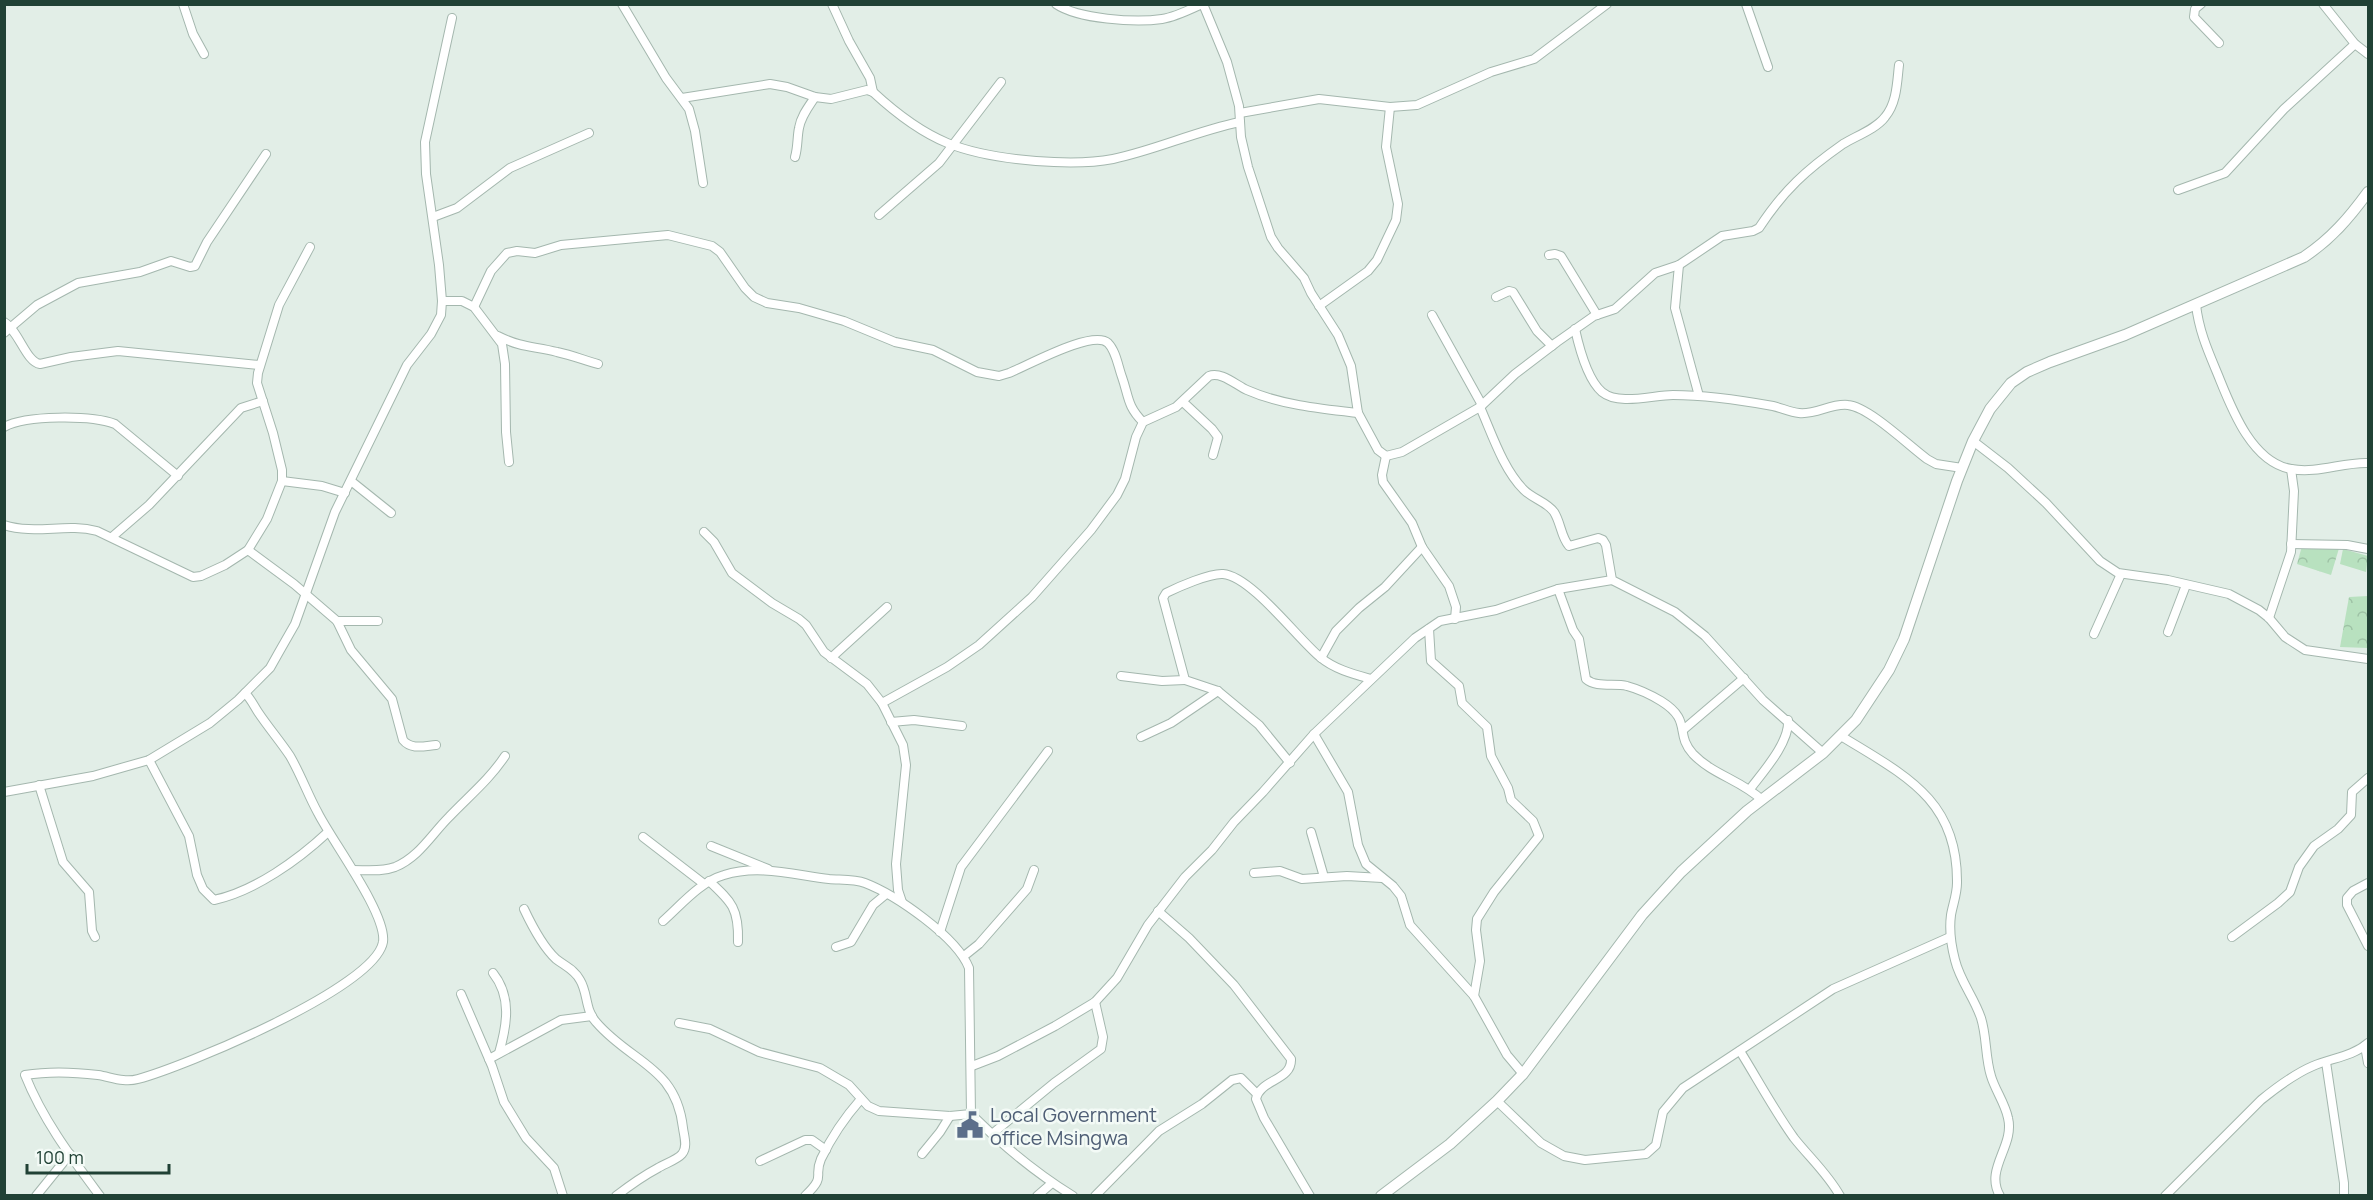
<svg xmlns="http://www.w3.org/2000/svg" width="2373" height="1200" viewBox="0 0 2373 1200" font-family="Manrope,sans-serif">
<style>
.forest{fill:url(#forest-crowns)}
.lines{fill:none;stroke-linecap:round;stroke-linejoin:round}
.minor-casing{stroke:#a4b7ae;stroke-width:10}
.tertiary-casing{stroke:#a4b7ae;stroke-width:12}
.minor{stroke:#fff;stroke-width:8}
.tertiary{stroke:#fff;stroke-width:10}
.labels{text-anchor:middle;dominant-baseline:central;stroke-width:5;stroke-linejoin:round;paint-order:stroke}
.service-label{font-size:20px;fill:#4e5e75;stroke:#f3faf6;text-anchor:start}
</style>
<defs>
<pattern id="forest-crowns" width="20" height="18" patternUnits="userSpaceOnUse" patternTransform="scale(1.5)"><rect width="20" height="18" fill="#b8e1bf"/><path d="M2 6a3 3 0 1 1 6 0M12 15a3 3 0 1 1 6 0" fill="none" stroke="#9ec2a5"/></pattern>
</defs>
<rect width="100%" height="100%" fill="#e2eee7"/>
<!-- forest -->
<g class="forest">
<path d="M 2340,545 L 2331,575 L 2297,564 L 2302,546 Z"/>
<path d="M 2343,549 L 2368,556 L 2366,572 L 2340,564 Z"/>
<path d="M 2368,596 L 2368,648 L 2340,647 L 2349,597 Z"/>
</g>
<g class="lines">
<defs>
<g id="minor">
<path d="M 183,4 L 193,34 L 204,54"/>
<path d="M 622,4 L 666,78 L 689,109 L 695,131 L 703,183"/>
<path d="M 832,4 L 849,41 L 870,78 L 873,92"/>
<path d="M 1056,4 C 1078,19 1135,23 1162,19 C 1175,17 1189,10 1202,4"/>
<path d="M 1203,4 L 1227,62 L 1239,106 L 1241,137 L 1248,167 L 1271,237 L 1278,248 L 1304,278 L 1311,293 L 1338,335 L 1351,366 L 1358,413 L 1378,450 L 1386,456 L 1402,452 L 1480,407 L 1515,374 L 1557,342 L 1594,316 L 1615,309 L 1655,273 L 1679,265 L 1722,236 L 1753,231 L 1759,228 C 1784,190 1806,170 1843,144 C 1856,136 1876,129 1885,117 C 1897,103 1897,82 1899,65"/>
<path d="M 1746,4 L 1768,67"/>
<path d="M 2201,4 L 2195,9 L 2194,17 L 2219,43"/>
<path d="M 2323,4 L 2355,44 L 2368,54"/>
<path d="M 682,98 L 770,84 L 787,87 L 815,97 L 831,99 L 867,90 L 873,92 C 927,142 963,155 1036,161 C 1062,163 1087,164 1113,159 C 1156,150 1196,131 1240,122"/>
<path d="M 1240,113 L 1319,99 L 1390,107 L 1417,105 L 1491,72 L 1534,59 L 1607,4"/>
<path d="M 795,157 C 798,147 797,138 799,128 C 801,116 809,106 815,97"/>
<path d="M 2178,190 L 2225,173 L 2284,109 L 2355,44"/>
<path d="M 879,215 L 939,163 L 1001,82"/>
<path d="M 433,217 L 457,208 L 510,168 L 589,133"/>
<path d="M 1549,255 L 1555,254 L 1561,256 L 1597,315"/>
<path d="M 1679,265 L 1675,308 L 1699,396"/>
<path d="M 1496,297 L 1509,291 L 1513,292 L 1537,331 L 1552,346"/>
<path d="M 442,301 L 462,301 L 474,307 L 502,344 L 505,364 L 506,432 L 509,462"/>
<path d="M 2196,305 C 2199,331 2208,351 2218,375 C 2231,407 2251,462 2291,469 C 2317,474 2343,462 2368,463"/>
<path d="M 1319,306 L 1368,271 L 1377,260 L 1396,220 L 1398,204 L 1386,147 L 1390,107"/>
<path d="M 474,307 L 491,271 L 507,253 L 517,251 L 535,253 L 561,245 L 668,235 L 712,246 L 720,252 L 745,288 L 754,297 L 767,303 L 799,308 L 844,321 L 895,342 L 933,350 L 977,372 L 999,376 L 1009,373 C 1027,366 1093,329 1108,343 C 1116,351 1118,366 1122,377 C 1129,397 1127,406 1143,422"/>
<path d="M 1432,315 L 1482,405"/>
<path d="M 4,322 C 19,331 26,362 40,364 L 71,357 L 118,351 L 259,365"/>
<path d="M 1575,329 C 1579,347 1588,380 1602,392 C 1619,406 1653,395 1673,395 C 1706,395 1740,400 1773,406 C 1782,408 1790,412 1799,413 C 1816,415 1831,403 1848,405 C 1869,407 1908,445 1927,459 L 1936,464 L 1962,468"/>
<path d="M 4,333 L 37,305 L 78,283 L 140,272 L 171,261 L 190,267 L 195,266 L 207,242 L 266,154"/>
<path d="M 498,336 C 522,348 533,346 557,352 C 571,355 584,360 598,364"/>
<path d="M 1183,402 L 1212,429 L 1218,437 L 1213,455"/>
<path d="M 1480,407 C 1492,434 1503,469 1524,490 C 1533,499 1547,502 1554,512 C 1561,523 1561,537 1569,546 L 1598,538 L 1603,540 L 1606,545 L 1612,580 L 1675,612 L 1705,636 L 1763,700 L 1823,753"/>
<path d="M 4,427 C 26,415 91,415 115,424 L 178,476"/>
<path d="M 1973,441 L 2008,468 L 2046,503 L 2100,561 L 2118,573 L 2168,580 L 2229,594 L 2259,610 L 2269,618 L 2285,637 L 2305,650 L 2368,659"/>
<path d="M 1386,456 L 1382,475 L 1383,482 L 1412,523 L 1422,547 L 1449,586 L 1456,607 L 1455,619"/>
<path d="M 282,481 L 322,486 L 345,493"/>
<path d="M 351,481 L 391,513"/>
<path d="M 4,525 C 35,535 66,523 97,531 L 193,577 L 201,576 L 225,565 L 248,550 L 267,519 L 282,481 L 282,470 L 273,433 L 257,383 L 258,373 L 279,305 L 310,247"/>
<path d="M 704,532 L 714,542 L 732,573 L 772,603 L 799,619 L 806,625 L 824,652 L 867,684 L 882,703 L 903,745 L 906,765 L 896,864 L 898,890 L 902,902"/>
<path d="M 112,537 L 149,505 L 241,408 L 263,401"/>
<path d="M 2291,544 L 2347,545 L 2368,549"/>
<path d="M 248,550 L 294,584 L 337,621 L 351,650 L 392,699 L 403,740 C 411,750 424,746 436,745"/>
<path d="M 1558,589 L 1573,630 L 1579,639 L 1586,679 C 1596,688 1614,683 1627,686 C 1638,689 1651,695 1661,701 C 1693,721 1674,733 1693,754 C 1713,775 1741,780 1762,800"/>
<path d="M 2269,618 L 2291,552 L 2294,491 L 2291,469"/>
<path d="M 337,621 L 378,621"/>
<path d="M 1429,629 L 1431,661 L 1459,686 L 1462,703 L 1487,727 L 1491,756 L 1508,788 L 1511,800 L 1533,821 L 1539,836 L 1494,892 L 1477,919 L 1476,930 L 1480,961 L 1474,996"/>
<path d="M 2168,632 L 2186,585"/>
<path d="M 2094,634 L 2121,574"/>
<path d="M 831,658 L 887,607"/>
<path d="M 1321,658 L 1336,631 L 1359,608 L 1385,587 L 1422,547"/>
<path d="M 1121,676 L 1162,681 L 1185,680"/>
<path d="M 882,703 L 947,667 L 979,645 L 1032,597 L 1091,530 L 1117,495 L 1125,479 L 1136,437 L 1143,422 L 1176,407 L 1209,376 C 1221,371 1236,385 1247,390 C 1281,405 1322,409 1358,413"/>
<path d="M 891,722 L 914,720 L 962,726"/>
<path d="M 1683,730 L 1744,678"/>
<path d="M 1314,734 L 1348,792 L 1358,845 L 1366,864 L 1393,886 L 1401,896 L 1410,925 L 1474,996 L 1507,1055 L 1523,1074"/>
<path d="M 1841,736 C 1904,775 1958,799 1957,883 C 1957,894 1953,904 1951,915 C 1949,930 1951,945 1955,960 C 1960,981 1974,997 1981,1018 C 1987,1037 1985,1057 1991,1076 C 1995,1090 2005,1103 2008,1118 C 2015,1146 1984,1169 2000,1196"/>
<path d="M 1141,737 L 1171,723 L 1218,691"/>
<path d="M 149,760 L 189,836 L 197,875 L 203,889 L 214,900 C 255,891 298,860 328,832"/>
<path d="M 1290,763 L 1259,725 L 1218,691 L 1185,680 L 1163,598 L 1166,593 C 1178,587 1210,573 1223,574 C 1251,576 1298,639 1320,657 C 1334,669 1353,674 1371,679"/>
<path d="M 39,785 L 63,862 L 89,892 L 92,931 L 95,937"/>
<path d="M 1750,789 C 1763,772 1790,742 1788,720"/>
<path d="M 4,792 L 93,776 L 149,760 L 210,723 L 238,700 L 270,668 L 279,652 L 295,624 L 335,512 L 407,365 L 431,334 L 441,315 L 442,301 L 439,265 L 426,174 L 425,142 L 452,18"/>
<path d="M 1311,832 L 1324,877"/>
<path d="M 643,837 L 704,884"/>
<path d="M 711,846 L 768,869"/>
<path d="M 353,870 C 367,870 382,872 395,867 C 419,857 431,835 449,817 C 469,796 489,780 505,756"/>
<path d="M 1254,873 L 1280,871 L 1302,879 L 1347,876 L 1382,878"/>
<path d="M 709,881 C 732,902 739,909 738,942"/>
<path d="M 2368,883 L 2353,891 L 2347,898 L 2347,905 L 2368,946"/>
<path d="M 524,909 C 532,926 542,946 556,959 C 565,966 575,970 580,980 C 588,993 585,1010 596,1022 C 631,1063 676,1066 683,1128 C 684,1136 688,1147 682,1154 C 677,1160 664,1164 658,1168 C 643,1176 629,1186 616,1196"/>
<path d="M 1158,911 L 1189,938 L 1234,985 L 1291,1059 C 1292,1081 1260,1079 1256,1099 L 1264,1118 L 1310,1196"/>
<path d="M 663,921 C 682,904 700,882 724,875 C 758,864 795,875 829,879 C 840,880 854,879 865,883 C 896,895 957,937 969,968 L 971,1114 C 1002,1145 1036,1173 1073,1196"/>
<path d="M 940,932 L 961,867 L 1048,751"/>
<path d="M 2232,937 L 2278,903 L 2290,892 L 2299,867 L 2314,846 L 2338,829 L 2351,815 L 2352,792 L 2368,778"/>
<path d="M 836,947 L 851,942 L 873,905 L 885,895"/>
<path d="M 964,956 L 979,944 L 1027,889 L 1034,870"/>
<path d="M 493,973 C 512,997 507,1025 499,1053"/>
<path d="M 461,994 L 492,1066 L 504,1102 L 526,1138 L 554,1168 L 563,1196"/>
<path d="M 679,1023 L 710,1029 L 759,1052 L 820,1068 L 849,1085 L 868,1106 L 879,1111 L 950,1116 L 971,1114"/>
<path d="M 2365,1046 L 2368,1063"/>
<path d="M 1740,1051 C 1758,1080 1774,1110 1794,1138 C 1809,1157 1828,1174 1840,1196"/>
<path d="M 489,1059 L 561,1020 L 592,1016"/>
<path d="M 2326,1062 L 2344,1183 L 2344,1196"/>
<path d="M 972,1066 L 998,1056 L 1055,1026 L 1095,1002 L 1117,978 L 1148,925 L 1185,877 L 1212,850 L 1234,822 L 1263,792 L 1314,734 L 1415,638 L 1440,621 L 1496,610 L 1558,589 L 1612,580"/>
<path d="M 1497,1101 L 1541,1143 L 1564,1156 L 1585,1160 L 1646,1154 L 1656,1145 L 1663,1112 L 1683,1088 L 1833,989 L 1950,937"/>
<path d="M 992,1134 L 1054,1083 L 1101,1049 L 1103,1037 L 1095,1002"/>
<path d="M 922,1154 L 940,1132 L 950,1116"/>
<path d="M 760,1161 L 805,1140 L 812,1140 L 826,1150"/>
<path d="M 36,1196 L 70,1154"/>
<path d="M 100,1196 C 71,1157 43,1120 25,1075 C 49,1071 74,1072 98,1075 C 111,1077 124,1083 138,1079 C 183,1067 375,988 383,942 C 387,914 332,841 318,813 C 308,795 301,775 290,756 C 280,741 268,727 258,712 C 254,706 251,699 245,693"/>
<path d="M 805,1196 C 827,1175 813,1178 821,1159 C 831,1138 846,1116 861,1099"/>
<path d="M 1037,1196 L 1052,1183"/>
<path d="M 1095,1196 L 1159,1131 L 1202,1104 L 1232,1080 L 1241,1078 L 1257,1094"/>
<path d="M 2165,1196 L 2261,1100 C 2277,1087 2294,1074 2313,1066 C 2331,1058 2352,1057 2368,1043"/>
</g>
<path id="tertiary" d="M 1381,1196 L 1450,1144 L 1497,1101 L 1523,1074 L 1642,915 L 1681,872 L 1747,811 L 1823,753 L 1856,720 L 1889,670 L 1904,639 L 1957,481 L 1973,441 L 1990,409 L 2011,383 L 2027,372 L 2050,362 L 2125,335 L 2304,257 C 2331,239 2349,218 2368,192"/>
</defs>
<!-- minor casing -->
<use href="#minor" class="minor-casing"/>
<!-- tertiary casing -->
<use href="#tertiary" class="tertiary-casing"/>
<!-- minor -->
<use href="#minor" class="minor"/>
<!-- tertiary -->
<use href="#tertiary" class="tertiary"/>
</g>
<!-- icons -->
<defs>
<symbol id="civic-bare" viewBox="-9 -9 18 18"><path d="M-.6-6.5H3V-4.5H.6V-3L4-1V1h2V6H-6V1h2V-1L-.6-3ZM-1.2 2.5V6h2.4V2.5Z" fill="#5c6f8a" stroke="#f3faf6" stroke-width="2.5" paint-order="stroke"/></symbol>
</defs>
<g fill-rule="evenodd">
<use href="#civic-bare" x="951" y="1106" width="38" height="38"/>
</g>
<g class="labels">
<!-- service labels -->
<g class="service-label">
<text x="990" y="1114">Local Government<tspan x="990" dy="23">office Msingwa</tspan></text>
</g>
</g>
<!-- border -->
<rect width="2373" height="1200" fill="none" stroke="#204135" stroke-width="12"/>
<!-- scale -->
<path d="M27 1164v9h142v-9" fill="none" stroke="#204135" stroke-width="3"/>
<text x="36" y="1164" font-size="18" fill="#204135" stroke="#f3faf6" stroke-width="4.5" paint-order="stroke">100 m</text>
</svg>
